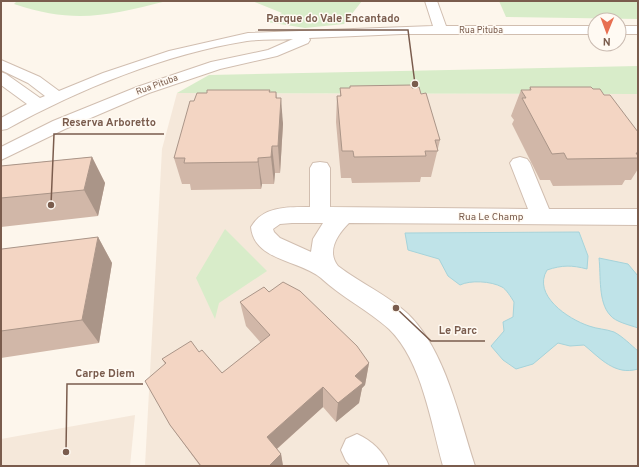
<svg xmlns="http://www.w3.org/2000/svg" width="639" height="467" viewBox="0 0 639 467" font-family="Overpass,sans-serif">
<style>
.residential{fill:#f5e8da}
.green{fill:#d8ecc9}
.water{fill:#bfe3e8;stroke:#a5d3da}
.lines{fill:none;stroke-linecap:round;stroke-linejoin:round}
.minor-casing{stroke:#d1beb0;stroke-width:2}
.minor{fill:#fff;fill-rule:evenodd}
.wall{fill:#d1b7a8}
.shaded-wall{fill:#aa9588}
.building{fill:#f3d5c3;stroke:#aa9588}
.labels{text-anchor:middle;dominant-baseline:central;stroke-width:3;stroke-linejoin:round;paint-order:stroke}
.far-street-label{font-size:9px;fill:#7a5c4d;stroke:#fffaf3}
.street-label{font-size:10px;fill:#7a5c4d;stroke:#fffaf3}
.leader{fill:none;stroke:#7a5c4d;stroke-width:1.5}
.callout-dot{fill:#7a5c4d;stroke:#fffaf3;stroke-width:1.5}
.callout-label{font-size:11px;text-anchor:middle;font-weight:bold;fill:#7a5c4d;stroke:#fffaf3;stroke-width:3;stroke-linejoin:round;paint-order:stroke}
</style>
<rect width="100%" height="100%" fill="#fdf6ec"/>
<!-- residential -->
<g class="residential">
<path d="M 177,93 L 638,94 L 638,466 L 145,466 L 162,149 Z"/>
<path d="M 135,415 L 130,466 L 1,466 L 1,439 Z"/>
</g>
<!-- green -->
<g class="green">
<path d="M 17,1 L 167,1 C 107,16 74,24 14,4 Z"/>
<path d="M 252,1 L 362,1 L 344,24 L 305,28 L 267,22 L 282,13 Z"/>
<path d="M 499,1 L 638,1 L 638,19 L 506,17 Z"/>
<path d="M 638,66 L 638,94 L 177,93 L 209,75 Z"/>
<path d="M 225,229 L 267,271 L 219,303 L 215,319 L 196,278 Z"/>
</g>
<!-- water -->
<g class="water">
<path d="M 579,232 L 588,256 L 587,269 C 572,265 562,265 547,270 C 532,295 568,319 589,326 C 597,329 606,329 614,332 C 622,336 631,345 638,351 L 638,369 C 615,376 600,358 584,345 L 570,346 L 558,343 L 533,364 L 516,369 L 503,360 L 491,346 L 504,331 L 503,322 L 513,317 L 514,302 C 511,297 506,289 502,287 C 491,281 470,280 460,285 L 448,276 L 439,259 L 408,250 L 405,233 Z"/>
<path d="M 599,258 L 628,264 L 638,276 L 638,328 C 630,325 615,322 610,315 C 598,302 601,276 599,258 Z"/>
</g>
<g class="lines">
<defs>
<g id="minor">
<path d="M 425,1 L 437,1 L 446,26 L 595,26 L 595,34 L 402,34 L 309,38 L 310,40 L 308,43 L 277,56 L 220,69 L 149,93 L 65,129 L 1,160 L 1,147 L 53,121 L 137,87 L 211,62 L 268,50 L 293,39 C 278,40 262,39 247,41 C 166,54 79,89 7,129 L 1,130 L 1,118 L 27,104 L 1,85 L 1,72 L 6,74 L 40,98 L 45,96 L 28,83 L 1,70 L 1,60 L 40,77 L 59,91 L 103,73 L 169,51 L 248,33 L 433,26 Z"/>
<rect x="619" y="26" width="19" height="8"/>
<path d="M 520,157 L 527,159 L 530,163 L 549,209 L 638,209 L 638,225 L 349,223 C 338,234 326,251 338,266 C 360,283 388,295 408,314 C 446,351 459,418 475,466 L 443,466 C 431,423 422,361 389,329 C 368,310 341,297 321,278 C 300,260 254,261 251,227 C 263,206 288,207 310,207 L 310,168 L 313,163 L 320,162 L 327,163 L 330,168 L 330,207 L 528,209 L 510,163 L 513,159 ZM 292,223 L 323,223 L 313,239 L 311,252 L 280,238 L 274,232 L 273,229 L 280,224 Z"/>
<path d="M 357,434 C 372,441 383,451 389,466 L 351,466 L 346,461 L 341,450 L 346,439 Z"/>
</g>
</defs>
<!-- minor casing -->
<use href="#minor" class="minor-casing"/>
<!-- minor -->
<use href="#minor" class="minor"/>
</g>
<!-- wall -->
<g class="wall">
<path d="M 530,87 L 593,89 L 604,95 L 638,132 L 638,169 L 631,180 L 625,180 L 622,185 L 553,186 L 550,180 L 540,180 L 512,124 L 514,120 L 511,116 L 521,90 L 529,90 Z"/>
<path d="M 340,88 L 412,88 L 421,94 L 440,140 L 431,177 L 421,177 L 420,182 L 352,183 L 351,178 L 341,178 L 336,122 L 337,96 L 340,96 Z"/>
<path d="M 270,90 L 270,92 L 276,92 L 277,98 L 283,124 L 280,173 L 275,173 L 274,184 L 262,184 L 261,189 L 191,190 L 190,184 L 182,184 L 174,158 L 194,101 L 207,93 Z"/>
<path d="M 92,157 L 105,183 L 98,216 L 1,227 L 1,166 Z"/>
<path d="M 98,237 L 112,263 L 99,343 L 1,358 L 1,250 Z"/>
<path d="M 269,292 L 369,363 L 365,385 L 362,388 L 359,403 L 336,422 L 323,407 L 277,449 L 281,454 L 283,466 L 200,466 L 170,425 L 165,364 L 162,359 L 199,352 L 222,373 L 261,343 L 246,326 L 240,302 Z"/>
</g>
<!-- shaded-wall -->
<g class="shaded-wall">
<path d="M 281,98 L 283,124 L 280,173 L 278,146 Z"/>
<path d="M 272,146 L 275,173 L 274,184 L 271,157 Z"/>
<path d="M 92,157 L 105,183 L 98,216 L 84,190 Z"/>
<path d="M 258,158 L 262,184 L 261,189 L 258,162 Z"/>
<path d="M 98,237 L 112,263 L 99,343 L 82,320 Z"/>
<path d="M 369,363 L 365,385 L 362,388 L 359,403 L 336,422 L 338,403 L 355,376 Z"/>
<path d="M 323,387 L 323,407 L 271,454 L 267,437 Z"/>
<path d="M 281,454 L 283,466 L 269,466 Z"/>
</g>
<!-- building -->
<g class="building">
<path d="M 412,85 L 412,88 L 419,87 L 421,94 L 426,93 L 440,140 L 435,140 L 438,151 L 425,151 L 426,156 L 354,157 L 353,151 L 342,151 L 337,96 L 341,96 L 340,88 L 350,88 L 350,86 Z"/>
<path d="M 530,87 L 591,87 L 593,89 L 600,89 L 604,95 L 610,95 L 638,132 L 638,153 L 636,153 L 638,156 L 638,158 L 567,159 L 564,153 L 552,154 L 522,98 L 526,98 L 521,90 L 531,90 Z"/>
<path d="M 207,90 L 270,90 L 269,92 L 276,92 L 276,98 L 281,98 L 278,146 L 272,146 L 271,157 L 258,158 L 258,162 L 184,163 L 185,158 L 174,158 L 190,101 L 194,101 L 197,93 L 207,93 Z"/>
<path d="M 92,157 L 84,190 L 1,198 L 1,166 Z"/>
<path d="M 98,237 L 82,320 L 1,331 L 1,250 L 2,249 Z"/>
<path d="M 283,282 L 300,291 L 357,346 L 369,363 L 355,376 L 363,383 L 338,403 L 323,387 L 267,437 L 281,454 L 269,466 L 201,466 L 170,425 L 145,381 L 166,363 L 162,359 L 191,341 L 199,352 L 202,350 L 222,373 L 270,335 L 240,302 L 264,287 L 269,292 Z"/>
</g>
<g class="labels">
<!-- far-street labels -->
<g class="far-street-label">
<text x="481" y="30">Rua Pituba</text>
<text transform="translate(157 85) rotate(-20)">Rua Pituba</text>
</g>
<!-- street labels -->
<g class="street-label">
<text x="491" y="217">Rua Le Champ</text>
</g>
</g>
<!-- callouts -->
<path class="leader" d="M415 84L408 30H258M51 205L54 134H164M396 308L431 341H485M66 452L67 384H143"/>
<g class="callout-dot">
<circle cx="415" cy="84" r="4"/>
<circle cx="51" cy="205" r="4"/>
<circle cx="396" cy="308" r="4"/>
<circle cx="66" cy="452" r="4"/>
</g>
<g class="callout-label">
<text x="333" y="22">Parque do Vale Encantado</text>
<text x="109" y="126">Reserva Arboretto</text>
<text x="458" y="334">Le Parc</text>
<text x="105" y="377">Carpe Diem</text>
</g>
<!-- border -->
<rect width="639" height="467" fill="none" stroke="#7a5c4d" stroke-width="4"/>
<!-- north arrow -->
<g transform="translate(607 32) rotate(181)"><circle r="19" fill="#fffaf3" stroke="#cabbb1"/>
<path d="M0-3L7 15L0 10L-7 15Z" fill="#e76f51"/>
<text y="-6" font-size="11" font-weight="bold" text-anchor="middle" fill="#7a5c4d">N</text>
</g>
</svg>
